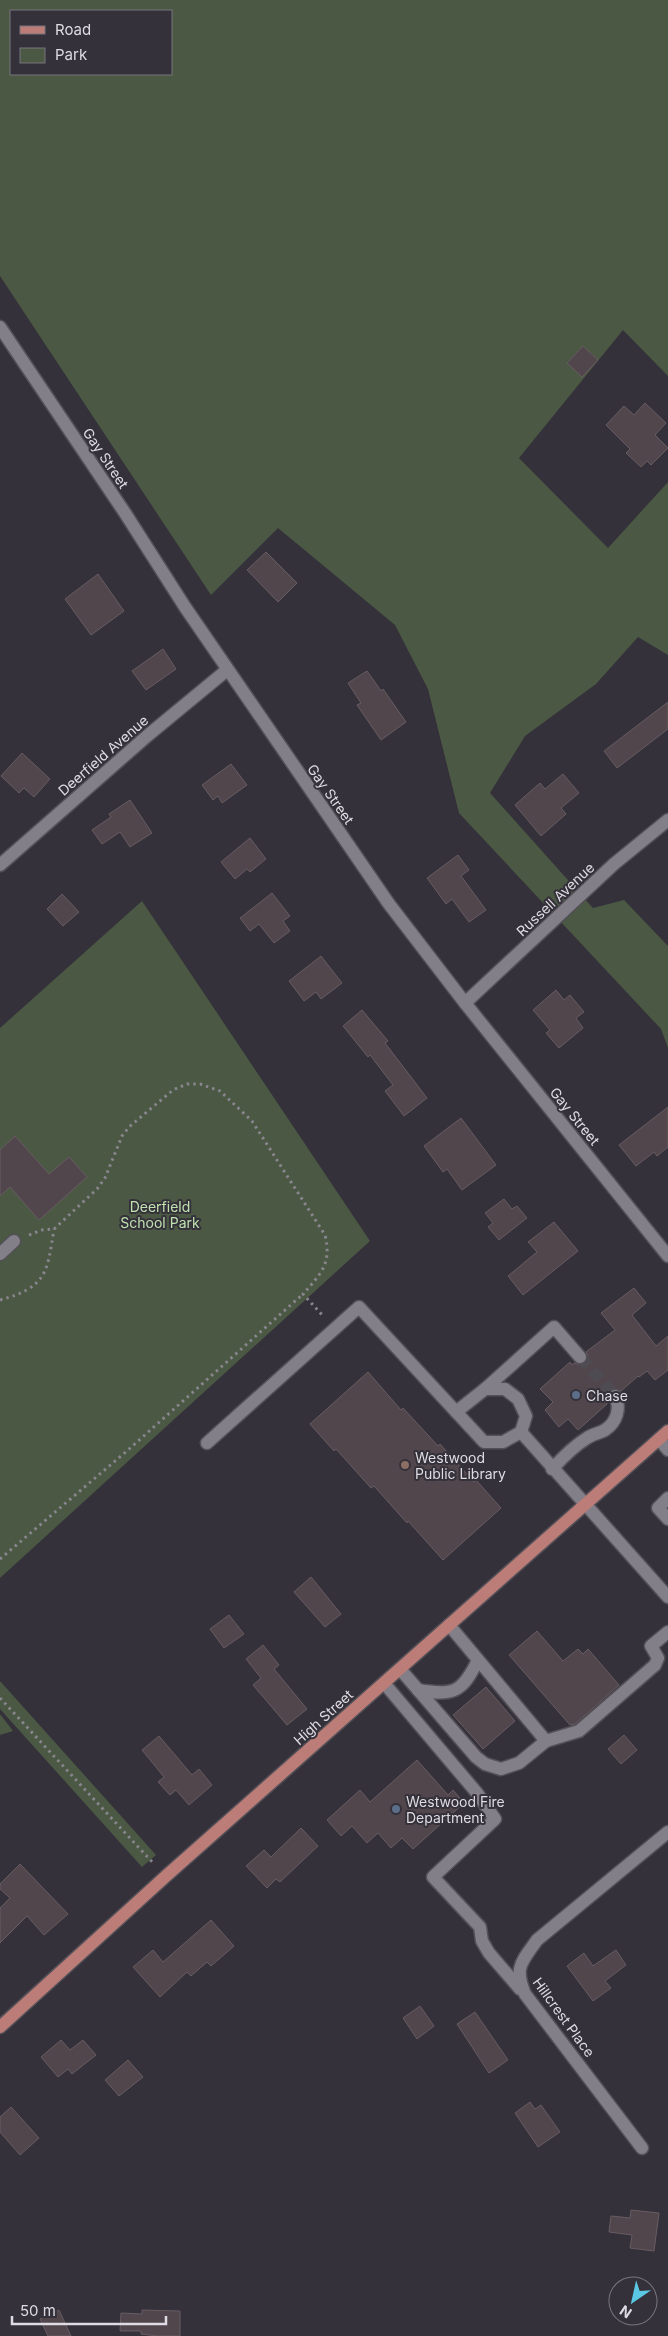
<svg xmlns="http://www.w3.org/2000/svg" width="668" height="2336" viewBox="0 0 668 2336" font-family="Inter,sans-serif">
<style>
.green{fill:#4a5844;fill-rule:evenodd}
.building{fill:#51464c;stroke:#675c62}
.lines{fill:none;stroke-linecap:round;stroke-linejoin:round}
.minor-tunnel{stroke:#4e4b53;stroke-width:12;stroke-dasharray:12 6;stroke-linecap:butt}
.minor-casing{stroke:#535057;stroke-width:15}
.major-casing{stroke:#535057;stroke-width:15}
.path{stroke:#88858d;stroke-width:3;stroke-dasharray:2.5 4;stroke-linecap:butt}
.minor{stroke:#837f89;stroke-width:12}
.major{stroke:#bc7c77;stroke-width:12}
.service-dot{fill:#5c6f8a;stroke:#35313a;stroke-width:2}
.education-dot{fill:#8d6e63;stroke:#35313a;stroke-width:2}
.labels{text-anchor:middle;dominant-baseline:central;stroke-width:4;stroke-linejoin:round;paint-order:stroke}
.street-label{font-size:14px;fill:#dedce2;stroke:#35313a}
.park-label{font-size:14px;fill:#bee1af;stroke:#35313a}
.poi-label{font-size:14px;fill:#dedce2;stroke:#35313a;text-anchor:start}
</style>
<rect width="100%" height="100%" fill="#35313a"/>
<!-- green -->
<g class="green">
<path d="M 0,0 L 668,0 L 668,376 L 623,330 L 519,458 L 608,548 L 668,482 L 668,655 L 638,637 L 596,684 L 525,736 L 490,793 L 593,908 L 624,900 L 668,946 L 668,1048 L 661,1029 L 459,813 L 428,689 L 395,625 L 278,528 L 211,595 L 0,276 ZM 11,11 L 171,11 L 171,74 L 11,74 Z"/>
<path d="M 142,901 L 370,1241 L 0,1578 L 0,1028 Z"/>
<path d="M 0,1681 L 156,1855 L 142,1867 L 0,1709 Z"/>
<path d="M 0,1714 L 13,1731 L 0,1735 Z"/>
</g>
<!-- building -->
<g class="building">
<path d="M 583,346 L 598,360 L 582,377 L 567,363 Z"/>
<path d="M 645,403 L 666,423 L 655,435 L 668,448 L 651,465 L 647,461 L 641,467 L 626,453 L 630,449 L 606,425 L 624,406 L 634,415 Z"/>
<path d="M 266,552 L 297,583 L 278,602 L 247,570 Z"/>
<path d="M 98,574 L 124,611 L 91,635 L 65,599 Z"/>
<path d="M 163,649 L 176,669 L 146,690 L 132,671 Z"/>
<path d="M 367,671 L 381,691 L 383,689 L 406,722 L 381,740 L 357,705 L 361,703 L 348,683 Z"/>
<path d="M 668,702 L 668,729 L 617,768 L 604,751 Z"/>
<path d="M 22,753 L 50,779 L 34,797 L 24,788 L 19,793 L 1,776 Z"/>
<path d="M 231,764 L 247,785 L 222,803 L 218,796 L 213,800 L 202,785 Z"/>
<path d="M 563,774 L 579,793 L 561,808 L 566,814 L 541,836 L 515,805 L 540,783 L 545,789 Z"/>
<path d="M 130,800 L 152,833 L 130,847 L 120,832 L 102,844 L 92,830 L 111,817 L 109,814 Z"/>
<path d="M 250,838 L 266,859 L 250,872 L 247,869 L 235,879 L 221,862 Z"/>
<path d="M 458,855 L 469,870 L 461,876 L 486,910 L 469,922 L 452,899 L 446,904 L 427,878 Z"/>
<path d="M 272,893 L 290,916 L 283,921 L 290,931 L 274,943 L 259,924 L 250,931 L 240,918 Z"/>
<path d="M 62,894 L 79,912 L 63,926 L 47,909 Z"/>
<path d="M 321,956 L 342,983 L 321,999 L 316,992 L 304,1001 L 289,981 Z"/>
<path d="M 556,990 L 564,1000 L 570,995 L 584,1012 L 576,1018 L 583,1028 L 559,1048 L 546,1033 L 550,1030 L 533,1010 Z"/>
<path d="M 362,1010 L 388,1041 L 385,1043 L 427,1098 L 404,1116 L 385,1091 L 393,1085 L 370,1055 L 368,1057 L 343,1026 Z"/>
<path d="M 668,1107 L 668,1147 L 657,1156 L 654,1152 L 636,1166 L 619,1145 Z"/>
<path d="M 461,1118 L 496,1165 L 462,1190 L 447,1169 L 443,1172 L 424,1146 Z"/>
<path d="M 15,1136 L 49,1174 L 69,1157 L 87,1177 L 39,1220 L 10,1187 L 0,1196 L 0,1150 Z"/>
<path d="M 504,1199 L 512,1209 L 517,1206 L 527,1218 L 499,1240 L 488,1227 L 493,1223 L 485,1213 Z"/>
<path d="M 554,1222 L 578,1251 L 523,1295 L 508,1276 L 537,1252 L 528,1242 Z"/>
<path d="M 634,1288 L 646,1303 L 632,1315 L 656,1346 L 668,1336 L 668,1370 L 655,1380 L 647,1371 L 639,1377 L 638,1376 L 621,1391 L 612,1389 L 607,1394 L 607,1404 L 578,1430 L 568,1419 L 559,1427 L 545,1410 L 553,1402 L 540,1389 L 570,1362 L 572,1365 L 574,1363 L 581,1365 L 586,1363 L 588,1356 L 586,1352 L 615,1330 L 601,1313 Z"/>
<path d="M 368,1372 L 401,1410 L 403,1408 L 438,1446 L 440,1444 L 474,1482 L 476,1480 L 501,1508 L 443,1560 L 408,1521 L 407,1523 L 374,1486 L 371,1488 L 336,1449 L 334,1451 L 310,1424 Z"/>
<path d="M 311,1577 L 341,1614 L 325,1627 L 294,1592 Z"/>
<path d="M 229,1615 L 244,1634 L 224,1648 L 210,1629 Z"/>
<path d="M 537,1631 L 563,1661 L 578,1649 L 583,1654 L 588,1649 L 619,1685 L 575,1724 L 570,1725 L 509,1655 Z"/>
<path d="M 263,1645 L 279,1665 L 274,1669 L 307,1709 L 287,1725 L 253,1685 L 261,1678 L 246,1659 Z"/>
<path d="M 486,1687 L 515,1721 L 483,1749 L 453,1715 Z"/>
<path d="M 624,1735 L 637,1750 L 621,1764 L 608,1749 Z"/>
<path d="M 159,1736 L 192,1775 L 199,1769 L 212,1785 L 189,1805 L 176,1790 L 170,1795 L 158,1782 L 164,1777 L 142,1750 Z"/>
<path d="M 417,1760 L 448,1795 L 453,1790 L 464,1803 L 413,1849 L 402,1838 L 391,1848 L 378,1833 L 367,1843 L 352,1826 L 341,1836 L 327,1820 L 360,1790 L 370,1802 Z"/>
<path d="M 301,1828 L 318,1846 L 280,1882 L 276,1879 L 267,1888 L 246,1866 L 264,1850 L 271,1857 Z"/>
<path d="M 20,1864 L 68,1914 L 44,1935 L 27,1916 L 0,1943 L 0,1908 L 10,1898 L 0,1889 L 0,1884 Z"/>
<path d="M 211,1920 L 234,1946 L 211,1966 L 207,1962 L 191,1976 L 187,1972 L 160,1997 L 133,1967 L 153,1950 L 163,1962 Z"/>
<path d="M 616,1950 L 626,1965 L 605,1981 L 611,1988 L 593,2001 L 567,1966 L 584,1953 L 593,1966 Z"/>
<path d="M 420,2006 L 434,2026 L 417,2039 L 403,2018 Z"/>
<path d="M 475,2012 L 508,2060 L 489,2073 L 457,2024 Z"/>
<path d="M 61,2040 L 70,2050 L 83,2040 L 96,2055 L 72,2074 L 68,2069 L 58,2077 L 41,2057 Z"/>
<path d="M 128,2060 L 143,2077 L 119,2096 L 105,2080 Z"/>
<path d="M 530,2102 L 535,2109 L 541,2105 L 560,2132 L 538,2147 L 515,2113 Z"/>
<path d="M 11,2107 L 39,2138 L 20,2155 L 0,2132 L 0,2117 Z"/>
<path d="M 631,2210 L 659,2213 L 654,2251 L 630,2248 L 632,2235 L 609,2232 L 611,2216 L 630,2218 Z"/>
<path d="M 59,2310 L 71,2336 L 48,2336 L 40,2319 Z"/>
<path d="M 142,2310 L 180,2311 L 180,2336 L 157,2336 L 141,2334 L 141,2331 L 120,2331 L 121,2313 L 142,2314 Z"/>
</g>
<g class="lines">
<!-- minor-tunnel -->
<path class="minor-tunnel" d="M 580,1357 L 615,1396"/>
<defs>
<g id="minor">
<path d="M 0,327 L 125,513 L 185,607 L 389,904 L 465,1003 L 668,1256"/>
<path d="M 0,865 L 147,736 L 227,670"/>
<path d="M 465,1003 L 614,864 L 668,820"/>
<path d="M 0,1254 L 14,1241"/>
<path d="M 485,1389 L 554,1327 L 580,1357"/>
<path d="M 521,1432 L 668,1597"/>
<path d="M 659,1439 L 668,1450"/>
<path d="M 207,1443 L 359,1307 L 484,1442 L 503,1442 L 521,1432 L 526,1416 L 518,1399 L 505,1389 L 485,1389 L 456,1412"/>
<path d="M 552,1469 C 563,1457 574,1446 587,1438 C 593,1434 600,1433 605,1430 C 617,1422 621,1408 615,1396"/>
<path d="M 668,1498 L 658,1508 L 668,1519"/>
<path d="M 449,1625 L 546,1741"/>
<path d="M 400,1669 L 476,1757 L 485,1764 L 501,1769 L 519,1763 L 546,1741 L 579,1731 L 655,1665 L 658,1658 L 651,1646 L 668,1632"/>
<path d="M 384,1683 L 477,1793 L 495,1819 L 433,1877 L 480,1927 L 482,1941 L 489,1953 L 520,1989"/>
<path d="M 418,1690 C 453,1696 462,1693 478,1660"/>
<path d="M 642,2148 L 525,1994 C 514,1967 521,1963 537,1940 L 668,1832"/>
</g>
<path id="major" d="M 0,2027 L 166,1876 L 668,1431"/>
</defs>
<!-- minor casing -->
<use href="#minor" class="minor-casing"/>
<!-- major casing -->
<use href="#major" class="major-casing"/>
<!-- path -->
<g class="path">
<path d="M 29,1235 L 42,1230 L 54,1229 L 97,1189 L 105,1178 L 122,1136 L 129,1127 L 173,1090 L 187,1084 L 200,1084 L 220,1091 L 252,1121 L 325,1235 C 332,1263 321,1274 303,1294 L 324,1317"/>
<path d="M 0,1300 C 47,1287 47,1273 54,1229"/>
<path d="M 0,1559 L 128,1450 L 303,1294"/>
<path d="M 0,1698 L 154,1864"/>
</g>
<!-- minor -->
<use href="#minor" class="minor"/>
<!-- major -->
<use href="#major" class="major"/>
</g>
<!-- markers -->
<g class="service-dot">
<circle cx="576" cy="1395" r="5"/>
<circle cx="396" cy="1809" r="5"/>
</g>
<circle class="education-dot" cx="405" cy="1465" r="5"/>
<g class="labels">
<!-- street labels -->
<g class="street-label">
<text transform="translate(106 458) rotate(56)">Gay Street</text>
<text transform="translate(103 755) rotate(-41)">Deerfield Avenue</text>
<text transform="translate(331 794) rotate(55)">Gay Street</text>
<text transform="translate(555 899) rotate(-43)">Russell Avenue</text>
<text transform="translate(575 1116) rotate(51)">Gay Street</text>
<text transform="translate(323 1717) rotate(-42)">High Street</text>
<text transform="translate(564 2017) rotate(54)">Hillcrest Place</text>
</g>
<!-- park labels -->
<g class="park-label">
<text x="160" y="1206">Deerfield<tspan x="160" dy="16">School Park</tspan></text>
</g>
<!-- poi labels -->
<g class="poi-label">
<text x="586" y="1395">Chase</text>
<text x="415" y="1457">Westwood<tspan x="415" dy="16">Public Library</tspan></text>
<text x="406" y="1801">Westwood Fire<tspan x="406" dy="16">Department</tspan></text>
</g>
</g>
<!-- legend -->
<rect x="10" y="10" width="162" height="65" fill="#35313a" stroke="#79757d"/>
<rect x="20" y="26" width="25" height="8" fill="#bc7c77" stroke="#79757d"/>
<text x="55" y="35" font-size="15" fill="#dedce2">Road</text>
<rect x="20" y="48" width="25" height="15" fill="#4a5844" stroke="#79757d"/>
<text x="55" y="60" font-size="15" fill="#dedce2">Park</text>
<!-- north arrow -->
<g transform="translate(633 2301) rotate(214)"><circle r="24" fill="#35313a" stroke="#79757d"/>
<path d="M0-4L9 19L0 12L-9 19Z" fill="#5ac8e5"/>
<text y="-8" font-size="14" font-weight="bold" text-anchor="middle" fill="#dedce2">N</text>
</g>
<!-- scale -->
<path d="M12 2316v8h154v-8" fill="none" stroke="#dedce2" stroke-width="2.5"/>
<text x="20" y="2316" font-size="15" fill="#dedce2" stroke="#35313a" stroke-width="4" paint-order="stroke">50 m</text>
</svg>
